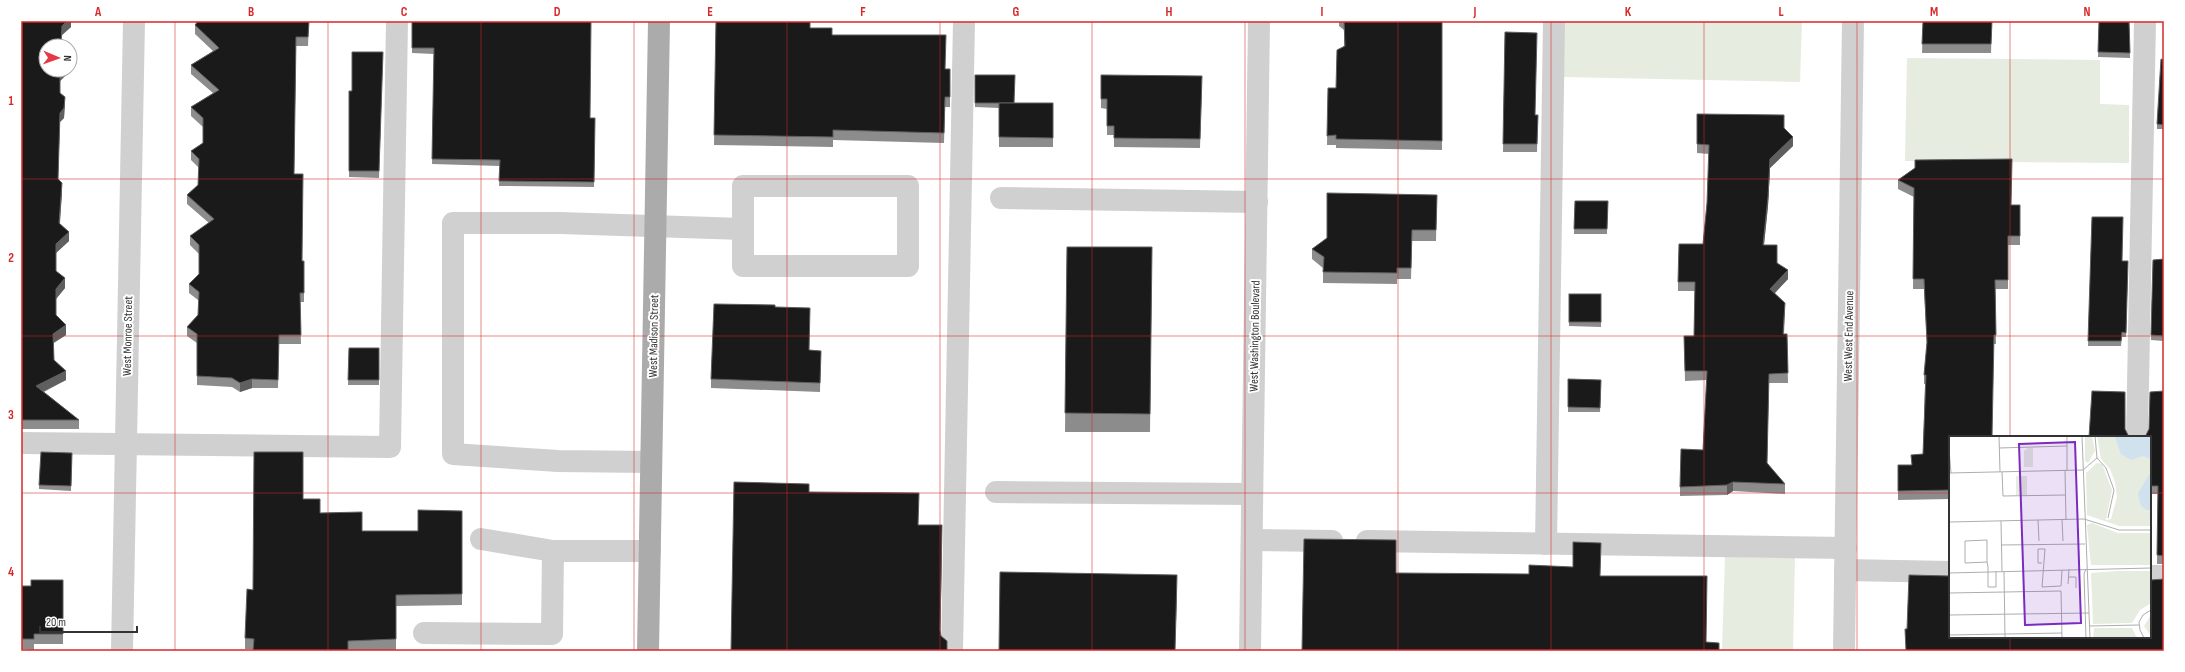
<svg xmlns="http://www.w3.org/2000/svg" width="2185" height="672" viewBox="0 0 2185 672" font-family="'Sofia Sans Condensed',sans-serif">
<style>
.green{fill:#e6ecdf}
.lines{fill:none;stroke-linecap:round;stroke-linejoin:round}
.minor{stroke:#d0d0d0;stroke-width:22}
.major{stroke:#ababab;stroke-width:22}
.wall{fill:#8c8c8c}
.shaded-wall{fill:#5f5f5f}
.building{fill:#1a1a1a;stroke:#5f5f5f}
.grid{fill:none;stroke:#d62828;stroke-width:1;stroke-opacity:0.55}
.labels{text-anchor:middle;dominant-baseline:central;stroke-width:4;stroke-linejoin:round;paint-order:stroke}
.street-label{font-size:12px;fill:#333;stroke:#fff}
.inset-road{fill:none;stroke:#adadad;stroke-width:1}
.view{fill:#7b2cbf;fill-opacity:0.15;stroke:#7b2cbf;stroke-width:2}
.inset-edge{fill:none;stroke:#333;stroke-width:2}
.neatline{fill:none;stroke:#d62828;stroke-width:1.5}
.grid-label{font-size:13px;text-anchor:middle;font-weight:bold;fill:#d62828}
</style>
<rect width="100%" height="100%" fill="#fff"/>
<!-- green -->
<g class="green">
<path d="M 1564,21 L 1802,21 L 1800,82 L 1563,77 Z"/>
<path d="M 1907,58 L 2100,60 L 2100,104 L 2129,105 L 2129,163 L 1905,161 Z"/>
<path d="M 1725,557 L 1795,558 L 1793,651 L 1722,651 Z"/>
</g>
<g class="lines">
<!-- minor -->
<g class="minor">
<rect x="743" y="186" width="165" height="80"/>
<path d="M 1001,198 L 1257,202"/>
<path d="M 2137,437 L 2145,21"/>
<path d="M 21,443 L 390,447 L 397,21"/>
<path d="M 651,462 L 558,461 L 453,454 L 453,223 L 560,223 L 743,229"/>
<path d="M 996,492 L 1252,494"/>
<path d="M 481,539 L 553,551 L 650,551"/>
<path d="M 1252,540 L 1332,541"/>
<path d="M 1367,541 L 1846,548"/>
<path d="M 1546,544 L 1554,21"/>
<path d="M 1845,570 L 1950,572"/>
<path d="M 2150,576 L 2164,576"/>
<path d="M 424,633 L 552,634 L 553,551"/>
<path d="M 122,651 L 134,21"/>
<path d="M 952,651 L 964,21"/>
<path d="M 1250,651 L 1259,21"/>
<path d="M 1844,651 L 1853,21"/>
</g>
<!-- major -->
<path class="major" d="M 648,651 L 659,21"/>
</g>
<!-- wall -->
<g class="wall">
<path d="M 21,21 L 71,21 L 71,27 L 62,35 L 46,46 L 70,71 L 60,81 L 60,93 L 65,107 L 64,118 L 60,122 L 58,179 L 62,192 L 60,224 L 69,241 L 56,253 L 56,271 L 65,288 L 56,299 L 56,315 L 66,335 L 54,343 L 54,360 L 66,380 L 44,392 L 79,420 L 79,429 L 21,429 Z"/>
<path d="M 309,21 L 308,46 L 296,46 L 294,174 L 302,261 L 304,270 L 304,302 L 300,302 L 301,344 L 279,344 L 278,388 L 252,388 L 240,392 L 232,387 L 197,385 L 197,343 L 187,336 L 187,327 L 198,315 L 198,300 L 189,293 L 189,284 L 199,274 L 199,254 L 190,245 L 190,236 L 209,223 L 187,204 L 187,195 L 198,185 L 199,168 L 191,160 L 191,151 L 203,143 L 203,127 L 191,116 L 191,107 L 213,93 L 191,74 L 191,65 L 213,51 L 195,34 L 195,25 Z"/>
<path d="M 412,21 L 590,118 L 595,118 L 594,187 L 499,186 L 500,166 L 432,164 L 434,54 L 412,53 Z"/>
<path d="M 716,21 L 810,28 L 832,35 L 945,69 L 950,69 L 950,107 L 945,107 L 944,143 L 833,140 L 833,147 L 714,145 Z"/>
<path d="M 1339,21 L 1442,21 L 1442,150 L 1336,148 L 1336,145 L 1327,145 L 1328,88 L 1336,88 L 1344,46 L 1344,30 L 1339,26 Z"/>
<path d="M 1923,21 L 1992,21 L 1991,53 L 1922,53 Z"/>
<path d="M 2099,21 L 2129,21 L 2130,58 L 2098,57 Z"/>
<path d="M 1505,32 L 1535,115 L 1538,115 L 1537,152 L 1503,152 Z"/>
<path d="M 383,52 L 379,178 L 349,177 L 349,91 L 352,91 Z"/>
<path d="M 2164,60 L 2164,129 L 2157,129 L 2157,124 Z"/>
<path d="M 975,75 L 1015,103 L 1053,103 L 1053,147 L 999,147 L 999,108 L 975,107 Z"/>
<path d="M 1101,75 L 1202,85 L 1200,148 L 1114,147 L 1114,135 L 1107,135 L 1107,109 L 1101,108 Z"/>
<path d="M 1697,114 L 1784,128 L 1793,146 L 1770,168 L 1768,206 L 1764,245 L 1777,263 L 1788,279 L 1775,293 L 1785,312 L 1784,334 L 1787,334 L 1788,383 L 1769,383 L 1767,464 L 1785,484 L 1785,494 L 1733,491 L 1727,495 L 1680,496 L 1680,487 L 1703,450 L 1707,380 L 1685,381 L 1684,336 L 1694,336 L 1695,291 L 1678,291 L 1678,282 L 1703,244 L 1707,203 L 1709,154 L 1697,153 Z"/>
<path d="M 1915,160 L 2011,205 L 2020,205 L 2020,245 L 2008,245 L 2008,289 L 1995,289 L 1996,344 L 1994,344 L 1950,437 L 1950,499 L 1898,500 L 1898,465 L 1911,465 L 1923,454 L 1925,384 L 1924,384 L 1924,375 L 1927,345 L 1924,289 L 1913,289 L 1914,197 L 1898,189 L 1898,180 L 1915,168 Z"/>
<path d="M 1437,195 L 1436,241 L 1412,241 L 1411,279 L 1397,279 L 1397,284 L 1323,283 L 1323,268 L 1312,259 L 1312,249 Z"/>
<path d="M 1575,201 L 1608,201 L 1607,234 L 1574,234 Z"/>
<path d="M 2092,217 L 2122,261 L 2128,261 L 2126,337 L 2122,337 L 2121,346 L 2088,346 Z"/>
<path d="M 1067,247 L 1152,247 L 1150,432 L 1065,432 Z"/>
<path d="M 2164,259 L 2164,341 L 2151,340 L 2153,260 Z"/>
<path d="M 1569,294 L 1601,294 L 1601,327 L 1569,326 Z"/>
<path d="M 775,307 L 809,350 L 821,351 L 820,392 L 711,388 L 711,379 Z"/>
<path d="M 349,348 L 379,348 L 379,385 L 348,385 Z"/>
<path d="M 1568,379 L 1601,380 L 1600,412 L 1568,412 Z"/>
<path d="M 2164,391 L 2164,564 L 2157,564 L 2158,494 L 2150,494 L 2149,429 Z"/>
<path d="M 72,458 L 71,491 L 39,489 L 39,485 Z"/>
<path d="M 303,499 L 320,513 L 362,531 L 418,531 L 462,511 L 462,605 L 396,606 L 396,650 L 375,651 L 253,651 L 253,649 L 245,649 L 245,638 L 253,590 Z"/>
<path d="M 63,580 L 63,644 L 34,644 L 34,650 L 21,649 L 21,586 L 31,586 Z"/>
</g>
<!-- shaded-wall -->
<g class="shaded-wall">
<path d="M 67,21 L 71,21 L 71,27 L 62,35 L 61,46 L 62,26 Z"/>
<path d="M 70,62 L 70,71 L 60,81 L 60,72 L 61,70 L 70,70 Z"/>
<path d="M 65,97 L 64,118 L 60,122 L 60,113 Z"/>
<path d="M 1793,137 L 1793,146 L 1770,168 L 1768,206 L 1763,254 L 1763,245 L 1770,159 Z"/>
<path d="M 62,183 L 62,192 L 59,233 L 59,223 Z"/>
<path d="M 69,232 L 69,241 L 56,253 L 56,244 Z"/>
<path d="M 1788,270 L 1788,279 L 1770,298 L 1770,289 Z"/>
<path d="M 65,278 L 65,288 L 56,299 L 56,289 Z"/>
<path d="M 66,325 L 66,335 L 53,343 L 53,334 Z"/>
<path d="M 66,371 L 66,380 L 36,395 L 36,386 Z"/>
<path d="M 252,379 L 252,388 L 240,392 L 240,383 Z"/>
<path d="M 1733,482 L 1733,491 L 1727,495 L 1727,485 Z"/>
<path d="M 942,525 L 942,546 L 940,651 L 940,630 Z"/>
<path d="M 1177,575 L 1177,594 L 1175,651 Z"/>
</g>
<!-- building -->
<g class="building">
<path d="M 21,21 L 67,21 L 62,26 L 61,46 L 46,46 L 46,70 L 61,70 L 60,72 L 60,93 L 65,97 L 64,108 L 60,113 L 58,179 L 62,183 L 59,223 L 69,232 L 56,244 L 56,271 L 65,278 L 56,289 L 56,315 L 66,325 L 53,334 L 54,360 L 66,371 L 36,386 L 79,420 L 21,420 Z"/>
<path d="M 198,21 L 309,21 L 308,37 L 296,37 L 294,174 L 303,174 L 302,261 L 304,261 L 304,293 L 300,293 L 301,335 L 279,335 L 278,380 L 252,379 L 240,383 L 232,378 L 197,376 L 197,334 L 187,327 L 198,315 L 199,292 L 189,284 L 199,274 L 199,245 L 190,236 L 214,219 L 187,195 L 198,185 L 199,159 L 191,151 L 203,143 L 203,118 L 191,107 L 219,90 L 191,65 L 219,48 L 195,25 Z"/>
<path d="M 412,21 L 591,21 L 590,118 L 595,118 L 594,182 L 499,181 L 500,160 L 432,159 L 434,48 L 412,48 Z"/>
<path d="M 716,21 L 810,21 L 810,28 L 832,28 L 832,35 L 946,35 L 945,69 L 950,69 L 950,97 L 945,97 L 944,133 L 833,130 L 833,137 L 714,135 Z"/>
<path d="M 1344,21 L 1442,21 L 1442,141 L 1336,139 L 1336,135 L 1327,136 L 1328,88 L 1336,88 L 1337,50 L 1345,46 Z"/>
<path d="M 1923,21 L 1992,21 L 1991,44 L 1922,44 Z"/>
<path d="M 2099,21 L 2129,21 L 2130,53 L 2098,52 Z"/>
<path d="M 1505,32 L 1537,33 L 1535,115 L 1538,115 L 1537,144 L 1503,144 Z"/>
<path d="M 352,52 L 383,52 L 379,171 L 349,171 L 349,91 L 352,91 Z"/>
<path d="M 2161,59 L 2164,60 L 2164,125 L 2157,124 Z"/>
<path d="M 975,75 L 1015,75 L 1014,103 L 975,103 Z"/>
<path d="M 1101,75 L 1202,76 L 1200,139 L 1114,138 L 1114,126 L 1107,126 L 1107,99 L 1101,99 Z"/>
<path d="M 999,103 L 1053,103 L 1053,138 L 999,137 Z"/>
<path d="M 1697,114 L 1784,115 L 1784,128 L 1793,137 L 1770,159 L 1768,197 L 1763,245 L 1777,245 L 1777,263 L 1788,270 L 1770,289 L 1785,303 L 1783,334 L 1787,334 L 1788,373 L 1769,374 L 1767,463 L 1785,484 L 1733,482 L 1727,485 L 1680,487 L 1681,449 L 1703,450 L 1707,371 L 1685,371 L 1684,336 L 1694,336 L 1695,282 L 1678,282 L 1679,244 L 1703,244 L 1707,203 L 1709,145 L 1697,144 Z"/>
<path d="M 2012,159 L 2011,205 L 2020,205 L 2020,236 L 2008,236 L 2008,280 L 1995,280 L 1996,335 L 1994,335 L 1992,437 L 1950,437 L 1950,490 L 1898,491 L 1898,465 L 1912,465 L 1911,455 L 1923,454 L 1926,375 L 1924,375 L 1927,342 L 1924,279 L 1913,279 L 1914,188 L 1898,180 L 1915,168 L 1915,160 Z"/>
<path d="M 1327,193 L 1437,195 L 1436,230 L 1412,230 L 1411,268 L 1397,268 L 1397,273 L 1323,272 L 1324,257 L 1312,249 L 1327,238 Z"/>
<path d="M 1575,201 L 1608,201 L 1607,229 L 1574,229 Z"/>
<path d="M 2092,217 L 2123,217 L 2122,261 L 2128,261 L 2126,333 L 2122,332 L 2121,341 L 2088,341 Z"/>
<path d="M 1067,247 L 1152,247 L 1150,414 L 1065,413 Z"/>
<path d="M 2164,259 L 2164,336 L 2151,335 L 2153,260 Z"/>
<rect x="1569" y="294" width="32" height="28"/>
<path d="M 714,304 L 775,305 L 775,307 L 810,308 L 809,350 L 821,351 L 820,383 L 711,379 Z"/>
<path d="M 349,348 L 379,348 L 379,380 L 348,380 Z"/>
<path d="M 1568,379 L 1601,380 L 1600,408 L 1568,407 Z"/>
<path d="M 2092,391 L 2125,392 L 2125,429 L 2129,437 L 2089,437 Z"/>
<path d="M 2164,391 L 2164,556 L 2157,555 L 2158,486 L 2150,486 L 2150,437 L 2145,437 L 2149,429 L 2150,392 Z"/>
<path d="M 41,452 L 72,453 L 71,486 L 39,485 Z"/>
<path d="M 254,452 L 303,452 L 303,499 L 320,499 L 320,513 L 362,512 L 362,531 L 418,531 L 418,510 L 462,511 L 462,594 L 396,595 L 396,639 L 348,641 L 348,651 L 253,651 L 254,639 L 245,638 L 247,589 L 253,590 Z"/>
<path d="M 734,482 L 809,484 L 809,492 L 919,493 L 918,525 L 942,525 L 940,630 L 941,636 L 947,641 L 947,651 L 731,651 Z"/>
<path d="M 1304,539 L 1396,540 L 1396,573 L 1529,574 L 1529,565 L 1573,567 L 1573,542 L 1601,543 L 1600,576 L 1707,576 L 1706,642 L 1719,643 L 1719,651 L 1302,651 Z"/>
<path d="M 1000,572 L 1177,575 L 1175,651 L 999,651 Z"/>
<path d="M 1909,575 L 1950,576 L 1950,637 L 2150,637 L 2150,580 L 2164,579 L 2164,651 L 1906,651 L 1905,629 L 1907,629 Z"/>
<path d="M 31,580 L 63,580 L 63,634 L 34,634 L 34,639 L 21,639 L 21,586 L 31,586 Z"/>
</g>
<!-- grid -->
<path class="grid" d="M 175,21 L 175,651M 328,21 L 328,651M 481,21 L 481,651M 634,21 L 634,651M 787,21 L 787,651M 940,21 L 940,651M 1092,21 L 1092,651M 1245,21 L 1245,651M 1398,21 L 1398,651M 1551,21 L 1551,651M 1704,21 L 1704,651M 1857,21 L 1857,651M 2010,21 L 2010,437M 21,179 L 2164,179M 21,336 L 2164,336M 21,493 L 1950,493M 2150,493 L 2164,493M 2010,637 L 2010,651"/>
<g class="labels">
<!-- street labels -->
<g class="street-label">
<text transform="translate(128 336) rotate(-89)">West Monroe Street</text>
<text transform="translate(654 336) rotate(-89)">West Madison Street</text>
<text transform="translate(1255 336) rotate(-89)">West Washington Boulevard</text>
<text transform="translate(1849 336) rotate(-89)">West West End Avenue</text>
</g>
</g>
<!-- overview -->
<g transform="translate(1949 436)">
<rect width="202" height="202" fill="#fff"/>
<path d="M 136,0 L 143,0 L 146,15 L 139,27 L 136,25 ZM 148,0 L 202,0 L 202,90 L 170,90 L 138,79 L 137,37 L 148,27 L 153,28 L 163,54 L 157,84 L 162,83 L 168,61 L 166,46 L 161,33 L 152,23 ZM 79,12 L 84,12 L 84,31 L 75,31 L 75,15 ZM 67,40 L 78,40 L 78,59 L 67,59 ZM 143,87 L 169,97 L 202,97 L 202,129 L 142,129 L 138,89 ZM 168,135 L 202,135 L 202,167 L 191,174 L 183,187 L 144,188 L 142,137 ZM 202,179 L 202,200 L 195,190 ZM 183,192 L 188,202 L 144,202 L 145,192 Z" fill="#e6ecdf"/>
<path d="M 202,0 L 202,23 L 194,20 L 182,24 L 172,18 L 166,1 ZM 202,36 L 202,74 L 198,74 L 192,70 L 189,57 Z" fill="#cfe2ee"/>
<path class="inset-road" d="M 50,0 L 51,36M 118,0 L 118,34M 133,0 L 141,202M 146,0 L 148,22 L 157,32 L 165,54 L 159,82M 50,12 L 118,10M 0,13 L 2,37M 116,34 L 117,84M 53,36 L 54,60 L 117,59M 0,37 L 134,34 L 148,22M 89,84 L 90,105M 113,84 L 114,105M 52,85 L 53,135M 0,86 L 135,83 L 170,94 L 202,94M 52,109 L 136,108M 38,126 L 16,127 L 16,105 L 38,104 L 38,126 L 39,131 L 39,151 L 47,151 L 47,135M 93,127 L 89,127 L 89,113 L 96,113 L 93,151 L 112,150 L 113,134M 55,135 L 56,202M 0,137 L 202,132M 120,141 L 127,141 L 127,152M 119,148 L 120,133M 0,157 L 112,155 L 113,202M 0,179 L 140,177M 141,190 L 190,189M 0,199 L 113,197M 137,202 L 135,138 L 137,133M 195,202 L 191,194 L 190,186 L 194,179 L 202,174"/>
<path class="view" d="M 126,6 L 132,187 L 76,189 L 70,8 Z"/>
<rect width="202" height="202" class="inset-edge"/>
</g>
<!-- border -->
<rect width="2185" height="672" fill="none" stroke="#ffffff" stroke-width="44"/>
<!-- north arrow -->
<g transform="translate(58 58) rotate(92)"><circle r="19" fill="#ffffff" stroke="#adadad"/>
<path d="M0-3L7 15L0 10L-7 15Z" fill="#e63946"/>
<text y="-6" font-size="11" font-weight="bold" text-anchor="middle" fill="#333333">N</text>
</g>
<!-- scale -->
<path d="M40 626v6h97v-6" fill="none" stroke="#333333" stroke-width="2"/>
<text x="46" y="626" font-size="12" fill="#333333" stroke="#ffffff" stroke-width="3" paint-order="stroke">20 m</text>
<rect x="22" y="22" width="2141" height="628" class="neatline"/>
<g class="grid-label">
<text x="98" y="16">A</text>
<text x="251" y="16">B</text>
<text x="404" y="16">C</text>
<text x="557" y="16">D</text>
<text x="710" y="16">E</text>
<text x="863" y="16">F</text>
<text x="1016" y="16">G</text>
<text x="1169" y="16">H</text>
<text x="1322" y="16">I</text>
<text x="1475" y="16">J</text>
<text x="1628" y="16">K</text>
<text x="1781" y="16">L</text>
<text x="1934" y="16">M</text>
<text x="2087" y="16">N</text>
<text x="11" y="105">1</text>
<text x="11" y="262">2</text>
<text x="11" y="419">3</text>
<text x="11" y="576">4</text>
</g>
</svg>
